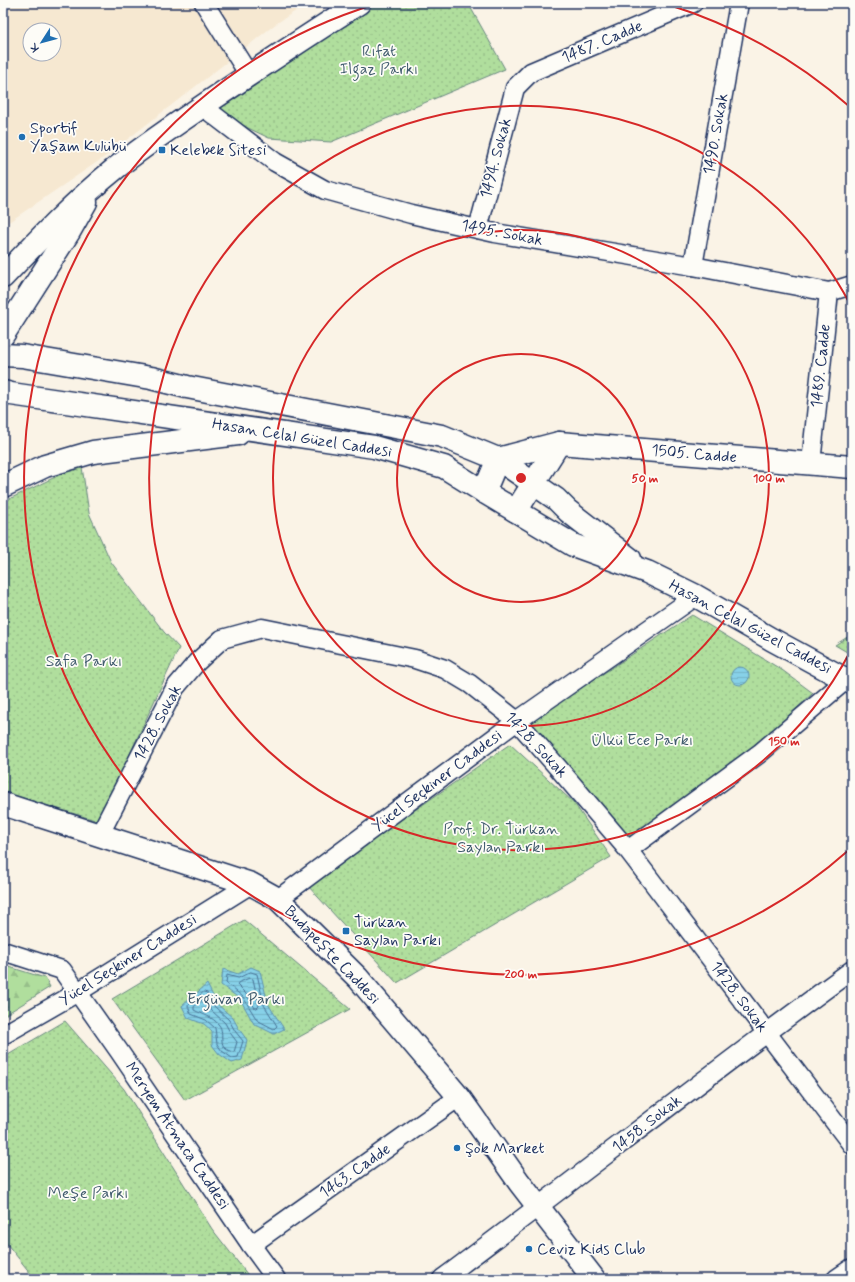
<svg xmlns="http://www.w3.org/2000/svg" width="855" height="1282" viewBox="0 0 855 1282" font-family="Mynerve,sans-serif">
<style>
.built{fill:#f6e8d1;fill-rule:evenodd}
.forest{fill:url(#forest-firs);stroke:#66867e}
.park{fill:url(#park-dots);stroke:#66867e}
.water{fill:url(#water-rules);stroke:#5c90b1}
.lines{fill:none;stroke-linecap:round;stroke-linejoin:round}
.shore{stroke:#467095;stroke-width:1}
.street-casing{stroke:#1b2f5e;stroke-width:21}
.secondary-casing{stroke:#1b2f5e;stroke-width:25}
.street{stroke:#fdfcf7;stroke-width:18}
.secondary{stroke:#fdfcf7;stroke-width:22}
.ring{fill:none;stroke:#d62828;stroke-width:2}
.poi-dot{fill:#1f6fb2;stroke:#fdfcf7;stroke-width:1.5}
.labels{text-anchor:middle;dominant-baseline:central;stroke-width:3.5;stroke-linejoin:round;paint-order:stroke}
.street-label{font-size:16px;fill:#1b2f5e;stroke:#fdfcf7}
.park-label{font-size:16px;fill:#405b6e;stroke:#fdfcf7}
.poi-label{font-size:16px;fill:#1b2f5e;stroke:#fdfcf7;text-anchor:start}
.centre{fill:#d62828;stroke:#fdfcf7;stroke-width:2}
.ring-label{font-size:12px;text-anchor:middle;font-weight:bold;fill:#d62828;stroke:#fdfcf7;stroke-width:3.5;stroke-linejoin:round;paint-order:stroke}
</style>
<defs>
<pattern id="forest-firs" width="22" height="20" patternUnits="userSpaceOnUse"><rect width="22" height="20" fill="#b0de9d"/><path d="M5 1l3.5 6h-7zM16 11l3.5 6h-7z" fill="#97bf8a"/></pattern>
<pattern id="park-dots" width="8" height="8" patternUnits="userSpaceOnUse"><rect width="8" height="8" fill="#b0de9d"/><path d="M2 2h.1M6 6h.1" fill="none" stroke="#97bf8a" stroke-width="1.8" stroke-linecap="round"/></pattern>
<pattern id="water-rules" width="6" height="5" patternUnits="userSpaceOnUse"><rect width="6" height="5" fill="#87d1e8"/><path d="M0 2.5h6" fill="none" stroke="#74b4c9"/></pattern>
</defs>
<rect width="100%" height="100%" fill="#faf3e6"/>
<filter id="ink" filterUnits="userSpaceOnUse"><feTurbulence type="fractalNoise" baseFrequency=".025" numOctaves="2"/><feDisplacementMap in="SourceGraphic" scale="8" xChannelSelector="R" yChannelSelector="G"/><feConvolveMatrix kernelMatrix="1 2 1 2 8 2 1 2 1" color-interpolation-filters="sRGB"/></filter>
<g filter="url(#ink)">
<!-- built -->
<path class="built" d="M 3,3 L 308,3 L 277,23 L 106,156 L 3,226 ZM 30,30 L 54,30 L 54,54 L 30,54 Z"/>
<!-- forest -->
<path class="forest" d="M 3,965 L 45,978 L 50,987 L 3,1016 Z"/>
<!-- park -->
<g class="park">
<path d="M 361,3 L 468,3 L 505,69 L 331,142 L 269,138 L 202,106 Z"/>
<path d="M 82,467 L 89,513 L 111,562 L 164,632 L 179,648 L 128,758 L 134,764 L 108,824 L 3,792 L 3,502 L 74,468 Z"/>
<path d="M 692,615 L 782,670 L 813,693 L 733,768 L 631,844 L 525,725 Z"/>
<path d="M 852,634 L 852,655 L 835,645 Z"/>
<path d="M 510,744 L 574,803 L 611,857 L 397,983 L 307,885 Z"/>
<path d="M 244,920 L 350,1009 L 185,1100 L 112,999 Z"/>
<path d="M 65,1021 L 124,1089 L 212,1229 L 251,1279 L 35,1279 L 3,1239 L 3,1058 Z"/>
</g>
<!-- water -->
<g class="water">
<circle cx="740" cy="676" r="9"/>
<path d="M 251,967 L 260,971 L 268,1004 L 284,1029 L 274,1034 L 254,1024 L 240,999 L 221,985 L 223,969 L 238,974 Z"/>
<path d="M 207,984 L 217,1004 L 233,1018 L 239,1029 L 247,1040 L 242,1060 L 232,1063 L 219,1054 L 212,1045 L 212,1031 L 204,1024 L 188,1018 L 182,1006 Z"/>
</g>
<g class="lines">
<!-- shore -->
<g class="shore">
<path d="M 251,972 L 257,974 L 264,1005 L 277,1026 L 274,1029 L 257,1020 L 243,997 L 226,983 L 227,975 L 238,978 Z"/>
<path d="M 250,978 L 253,979 L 259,1006 L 257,1008 L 255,1008 L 246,994 L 237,985 L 238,983 Z"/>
<path d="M 204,992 L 207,993 L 214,1006 L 229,1020 L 235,1031 L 243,1041 L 238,1057 L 232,1058 L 222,1051 L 217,1044 L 215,1028 L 206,1020 L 191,1014 L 188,1006 Z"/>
<path d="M 203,1000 L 205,1000 L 211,1010 L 225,1023 L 231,1034 L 237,1042 L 234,1052 C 215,1049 226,1034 219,1025 C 212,1016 203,1015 194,1010 L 194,1007 Z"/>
</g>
<defs>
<g id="street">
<path d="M 204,3 L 249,75"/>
<path d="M 202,106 L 275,162 L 325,190 L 411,214 L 495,233 L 693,266 L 829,292"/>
<path d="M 478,229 L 515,88 L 531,72 L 693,3"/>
<path d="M 693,266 L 739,3"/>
<path d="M 811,463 L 829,292 L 852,285"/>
<path d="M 100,834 L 175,688 L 197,662 L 222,639 L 262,628 L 415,659 L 445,669 L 470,684 L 517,721 L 560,770 L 628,850 L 852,1145"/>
<path d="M 628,850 L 760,753 L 847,679"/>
<path d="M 278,899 L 517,721 L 696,596"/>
<path d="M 3,951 L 62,970 L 119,1051 L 251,1245 L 276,1279"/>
<path d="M 3,1035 L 78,992 L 251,884"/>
<path d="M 251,1245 L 459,1097"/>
<path d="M 442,1279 C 579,1177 714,1070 852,970"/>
<path d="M 836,1279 L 852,1268"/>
</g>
<g id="secondary">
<path d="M 3,277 C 39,239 75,201 116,168 C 146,144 178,123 210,101 C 259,68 309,35 359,3"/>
<path d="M 3,335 L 69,232 L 86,202"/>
<path d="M 3,355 L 22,356 L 151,378 L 187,387 L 442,436 L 498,459 L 556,499 L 568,511 L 630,559"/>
<path d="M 3,392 L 11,394 L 374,447 L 444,467 L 484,492 L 573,545 L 647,572 L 696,596 L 771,639 L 852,683"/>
<path d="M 498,459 L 559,443 L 852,467"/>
<path d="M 3,486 L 45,466 L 93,452 L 238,434"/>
<path d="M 484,492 L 498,459"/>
<path d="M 516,511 L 559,443"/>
<path d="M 3,804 L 251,884 L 278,899 L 358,978 L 459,1097 L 519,1182 L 594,1279"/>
</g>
</defs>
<!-- street casing -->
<use href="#street" class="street-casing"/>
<!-- secondary casing -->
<use href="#secondary" class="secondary-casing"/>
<!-- street -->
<use href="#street" class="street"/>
<!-- secondary -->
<use href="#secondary" class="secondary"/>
</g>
</g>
<!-- distance rings -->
<g class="ring">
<circle cx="521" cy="478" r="124"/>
<circle cx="521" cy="478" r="248"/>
<path d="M851 650A372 372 0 1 1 851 306"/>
<path d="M850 849A496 496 0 1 1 376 4M666 4A496 496 0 0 1 850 107"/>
</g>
<!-- markers -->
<g class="poi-dot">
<circle cx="22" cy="137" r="4"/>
<rect x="158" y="146" width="8" height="8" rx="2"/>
<rect x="342" y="927" width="8" height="8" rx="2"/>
<circle cx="457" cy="1148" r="4"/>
<circle cx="529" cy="1249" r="4"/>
</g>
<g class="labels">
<!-- street labels -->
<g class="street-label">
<text transform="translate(602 42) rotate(-23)">1487. Cadde</text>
<text transform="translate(716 134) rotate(-80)">1490. Sokak</text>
<text transform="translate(496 158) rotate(-75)">1494. Sokak</text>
<text transform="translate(502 233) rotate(11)">1495. Sokak</text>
<text transform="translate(821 366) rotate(-84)">1489. Cadde</text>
<text transform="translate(302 438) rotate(9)">Hasan Celal Güzel Caddesi</text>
<text transform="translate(694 454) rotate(5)">1505. Cadde</text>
<text transform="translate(750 627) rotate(28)">Hasan Celal Güzel Caddesi</text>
<text transform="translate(158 723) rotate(-62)">1428. Sokak</text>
<text transform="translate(536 745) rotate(47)">1428. Sokak</text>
<text transform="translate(437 781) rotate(-37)">Yücel Seçkiner Caddesi</text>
<text transform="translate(332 955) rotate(46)">Budapeşte Caddesi</text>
<text transform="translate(128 960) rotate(-32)">Yücel Seçkiner Caddesi</text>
<text transform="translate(739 997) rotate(53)">1428. Sokak</text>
<text transform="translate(647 1124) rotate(-38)">1458. Sokak</text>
<text transform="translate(177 1136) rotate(56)">Meryem Atmaca Caddesi</text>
<text transform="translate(355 1171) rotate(-35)">1463. Cadde</text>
</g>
<!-- park labels -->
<g class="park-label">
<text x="379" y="51">Rıfat<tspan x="379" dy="18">Ilgaz Parkı</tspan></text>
<text x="84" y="661">Safa Parkı</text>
<text x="642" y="740">Ülkü Ece Parkı</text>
<text x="501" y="829">Prof. Dr. Türkan<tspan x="501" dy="18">Saylan Parkı</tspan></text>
<text x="236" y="999">Ergüvan Parkı</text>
<text x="88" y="1193">Meşe Parkı</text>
</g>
<!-- poi labels -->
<g class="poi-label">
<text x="30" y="128">Sportif<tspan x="30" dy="18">Yaşam Kulübü</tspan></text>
<text x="170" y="150">Kelebek Sitesi</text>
<text x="354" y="922">Türkan<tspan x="354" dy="18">Saylan Parkı</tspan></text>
<text x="465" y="1148">Şok Market</text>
<text x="537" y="1249">Ceviz Kids Club</text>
</g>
</g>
<circle cx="521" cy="478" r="6" class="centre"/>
<g class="ring-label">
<text x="645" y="482">50 m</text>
<text x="769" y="482">100 m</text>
<text x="784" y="745">150 m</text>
<text x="521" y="978">200 m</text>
</g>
<!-- margin -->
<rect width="855" height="1282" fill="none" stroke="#fdfcf7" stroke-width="16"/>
<rect x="8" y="8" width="839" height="1266" fill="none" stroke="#1b2f5e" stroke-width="1.5" filter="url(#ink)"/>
<!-- north arrow -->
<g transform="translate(42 42) rotate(234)"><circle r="19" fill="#fdfcf7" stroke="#a3aaba"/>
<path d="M0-3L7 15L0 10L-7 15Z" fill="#1f6fb2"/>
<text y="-6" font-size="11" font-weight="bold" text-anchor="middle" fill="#1b2f5e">K</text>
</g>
</svg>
